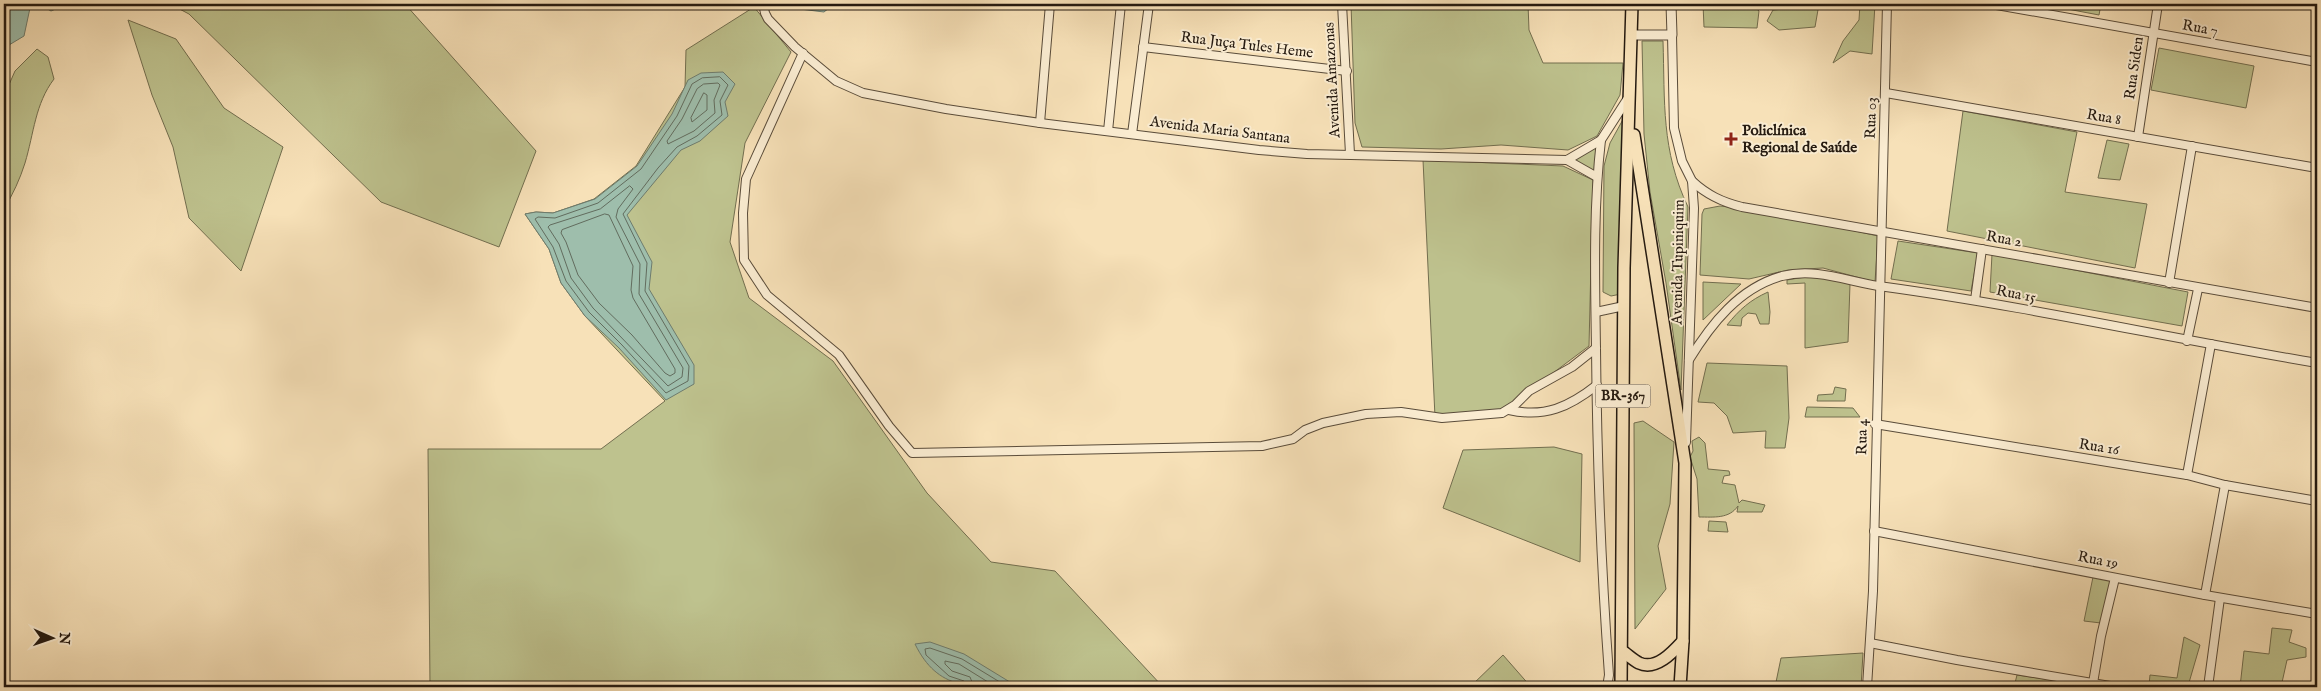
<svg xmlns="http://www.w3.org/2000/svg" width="2321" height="691" viewBox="0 0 2321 691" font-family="'IM FELL English',serif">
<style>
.green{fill:#bec28e;stroke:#726e4f}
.water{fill:#9ebeac;stroke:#6e7c6e}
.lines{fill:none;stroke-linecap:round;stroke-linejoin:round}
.shore{stroke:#626c5e;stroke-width:1}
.minor-casing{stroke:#5a4c3a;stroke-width:10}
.tertiary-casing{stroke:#5a4c3a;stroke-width:11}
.primary-casing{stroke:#251a10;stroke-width:14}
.minor{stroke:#faecd1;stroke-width:8}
.tertiary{stroke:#faecd1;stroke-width:9}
.primary{stroke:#f7e1b8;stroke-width:11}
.poi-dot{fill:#8f2418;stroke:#faecd1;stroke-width:2}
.labels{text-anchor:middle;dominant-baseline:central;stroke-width:4;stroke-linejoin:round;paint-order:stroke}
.shield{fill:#faecd1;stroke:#65594a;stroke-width:1}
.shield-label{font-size:14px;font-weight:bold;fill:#251a10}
.street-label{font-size:15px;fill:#251a10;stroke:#faecd1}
.poi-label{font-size:15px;font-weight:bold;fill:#251a10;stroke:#faecd1;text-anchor:start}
</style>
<rect width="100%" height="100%" fill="#f7e1b8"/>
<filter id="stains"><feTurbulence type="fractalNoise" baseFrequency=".004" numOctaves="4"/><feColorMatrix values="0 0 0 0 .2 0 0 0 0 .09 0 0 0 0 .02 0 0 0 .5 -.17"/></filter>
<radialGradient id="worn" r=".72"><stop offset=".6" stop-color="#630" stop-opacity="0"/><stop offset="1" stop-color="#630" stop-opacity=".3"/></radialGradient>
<!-- green -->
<g class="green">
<path d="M 170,4 L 405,4 L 536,151 L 499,247 L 381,202 L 189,14 Z"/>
<path d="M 1351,4 L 1528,4 L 1529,30 L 1543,63 L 1623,63 L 1620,95 L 1597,136 L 1568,150 L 1501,145 L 1441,149 L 1362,147 L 1355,123 Z"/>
<path d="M 1703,4 L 1751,4 L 1759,11 L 1757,28 L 1704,27 Z"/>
<path d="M 1796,4 L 1819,4 L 1815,27 L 1779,30 L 1767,21 L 1773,10 L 1784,9 Z"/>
<path d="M 1860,4 L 1875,4 L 1872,54 L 1850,51 L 1833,63 L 1843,41 L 1859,20 Z"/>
<path d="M 2041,4 L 2101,4 L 2099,15 Z"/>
<path d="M 754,7 L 791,52 L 745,143 L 730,242 L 749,298 L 833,361 L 927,493 L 991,562 L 1055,571 L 1163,687 L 430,687 L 428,449 L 601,449 L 665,401 L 585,316 L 561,283 L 549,249 L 525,214 L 536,212 L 553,213 L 594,199 L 636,166 L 685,87 L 686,50 Z"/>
<path d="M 128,20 L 176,39 L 224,108 L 283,147 L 241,271 L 189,218 L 173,147 L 152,95 Z"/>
<path d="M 1642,41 L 1663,41 C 1665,102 1661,150 1688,207 L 1681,390 L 1666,283 L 1650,192 L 1644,134 Z"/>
<path d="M 2159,48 L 2254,66 L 2246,108 L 2151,90 Z"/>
<path d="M 37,49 L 48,57 L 54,79 C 35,104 34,133 25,163 C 20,179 13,194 4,209 L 4,96 L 15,71 Z"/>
<path d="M 1963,111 L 2077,132 L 2065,192 L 2147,204 L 2135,268 L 1947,231 Z"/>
<path d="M 1626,114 L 1621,294 L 1611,296 L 1603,292 L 1604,166 L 1610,143 Z"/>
<path d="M 1601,140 L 1597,177 L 1567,160 Z"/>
<path d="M 2107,140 L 2129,144 L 2120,180 L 2098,178 Z"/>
<path d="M 1423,160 L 1563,166 L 1593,180 L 1589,346 L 1529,391 L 1509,410 L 1435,417 Z"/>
<path d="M 1720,206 L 1765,211 L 1878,236 L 1875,282 L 1823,268 L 1788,270 L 1749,279 L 1700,275 L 1702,214 L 1704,209 Z"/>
<path d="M 1898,241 L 1978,253 L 1971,291 L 1891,279 Z"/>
<path d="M 1992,254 L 2188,292 L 2182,326 L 1990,292 Z"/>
<path d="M 1805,277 L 1822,277 L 1850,284 L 1848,342 L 1805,348 L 1805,283 L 1787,284 L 1787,280 Z"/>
<path d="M 1703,282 L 1741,284 L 1703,320 Z"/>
<path d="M 1768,292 L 1770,312 L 1769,324 L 1760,324 L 1756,314 L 1748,313 L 1742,318 L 1741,326 L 1727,325 C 1739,310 1750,300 1768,292 Z"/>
<path d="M 1707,363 L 1787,366 L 1789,418 L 1785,448 L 1765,448 L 1766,431 L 1733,433 L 1727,416 L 1714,403 L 1698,402 Z"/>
<path d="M 1835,387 L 1846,389 L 1845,401 L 1817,401 L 1818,395 L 1833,394 Z"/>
<path d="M 1807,407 L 1853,408 L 1860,417 L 1805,417 Z"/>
<path d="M 1643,421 L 1674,442 L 1670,504 L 1658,546 L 1666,589 L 1635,629 L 1634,423 Z"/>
<path d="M 1699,437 L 1705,443 L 1708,469 L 1729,471 L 1730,475 L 1724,476 L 1722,483 L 1735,485 L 1739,503 L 1742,500 L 1765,505 L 1762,512 L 1737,512 L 1738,506 C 1729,519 1714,517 1699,517 L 1697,479 L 1690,457 L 1693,451 L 1692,441 Z"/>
<path d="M 1554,447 L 1582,454 L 1580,562 L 1443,508 L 1463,450 Z"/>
<path d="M 1709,521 L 1726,522 L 1728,532 L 1708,531 Z"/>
<path d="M 2093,577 L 2112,580 L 2101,623 L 2084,621 Z"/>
<path d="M 2272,628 L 2292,630 L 2289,642 L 2306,648 L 2306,657 L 2287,660 L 2281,687 L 2240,687 L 2244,651 L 2269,654 Z"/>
<path d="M 2184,637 L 2200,645 L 2188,686 L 2149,685 L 2150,675 L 2177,678 Z"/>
<path d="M 1863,653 L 1861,687 L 1775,687 L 1781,658 Z"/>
<path d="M 1503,655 L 1531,687 L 1470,687 Z"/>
<path d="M 2017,675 L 2093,686 L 2014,687 Z"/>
</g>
<!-- water -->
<g class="water">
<path d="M 4,4 L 67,4 L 51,11 L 44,7 L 30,8 L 24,36 L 4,48 Z"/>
<path d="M 792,4 L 834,4 L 824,12 L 792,8 Z"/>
<path d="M 723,72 L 735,84 L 725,102 L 728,116 L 700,141 L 681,150 L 627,215 L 652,262 L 649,289 L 694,365 L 694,384 L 666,400 L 619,348 L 585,316 L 561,283 L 549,249 L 525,214 L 536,212 L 553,213 L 595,199 L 637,166 L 672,114 L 688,80 L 701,73 Z"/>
<path d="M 930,642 L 964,654 L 1018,687 C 971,687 938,691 915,644 Z"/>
</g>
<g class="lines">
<!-- shore -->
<g class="shore">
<path d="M 720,77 L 728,85 L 720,101 L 722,115 L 697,136 L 677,147 L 658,168 L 623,214 L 647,263 L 645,291 L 689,366 L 688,381 L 666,393 L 622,345 L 589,312 L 566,281 L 553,247 L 535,219 L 538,217 L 555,218 L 598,203 L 641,169 L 677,116 L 692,84 L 702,78 Z"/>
<path d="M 704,84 L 718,83 L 720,85 L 714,100 L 715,113 L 694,131 L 668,144 L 667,141 L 682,119 L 697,89 Z"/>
<path d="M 704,93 L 707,95 L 707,110 L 692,122 L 691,118 Z"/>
<path d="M 630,186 L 633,189 L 618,209 L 616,217 L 640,264 L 639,294 L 683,368 L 682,377 L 668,386 L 593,308 L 571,278 L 559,244 L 548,227 L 550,225 L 600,209 Z"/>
<path d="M 605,214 L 609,215 L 633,266 L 631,290 L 633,298 L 675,369 L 675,373 L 670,376 L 665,373 L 632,335 L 599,303 L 578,275 L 566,242 L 561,233 L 562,230 Z"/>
<path d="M 967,687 L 964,681 L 949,676 L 926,655 L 925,649 L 930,648 L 962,659 L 1008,687"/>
<path d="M 974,687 L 970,677 L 952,671 L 945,664 L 945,661 L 959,664 L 996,687"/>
</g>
<defs>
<g id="minor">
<path d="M 763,4 L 765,13 L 768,19 L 795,47 L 836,81 L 863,93 L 946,109 L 1040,123 L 1259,150 L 1307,154 L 1567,160 L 1601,140 L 1628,98"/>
<path d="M 1342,4 L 1350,154"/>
<path d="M 1991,4 L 2317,62"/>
<path d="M 1672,35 L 1674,128 L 1682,161 L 1692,181 L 1694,208 L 1686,442"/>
<path d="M 1143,47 L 1347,71"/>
<path d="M 803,53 L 746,179 L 743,213 L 744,260 L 767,295 L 839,355 L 889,426 L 912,453 L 1262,446 L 1293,439 L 1305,430 L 1323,423 L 1366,414 L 1401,412 L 1442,418 L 1502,413 L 1515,405 L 1529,391 L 1572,367 L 1596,348"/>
<path d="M 1886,93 L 2317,168"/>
<path d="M 1040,123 L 1050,4"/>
<path d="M 1108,131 L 1121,4"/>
<path d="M 1132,134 L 1149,4"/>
<path d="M 2138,137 L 2158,4"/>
<path d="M 1601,140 C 1593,209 1595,279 1596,349 C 1597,457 1601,566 1609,675 L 1607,687"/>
<path d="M 1567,160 L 1597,177"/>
<path d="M 1692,181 C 1707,195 1722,202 1742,207 L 2317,308"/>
<path d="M 2169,283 L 2192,146"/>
<path d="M 1975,300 L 1982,249"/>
<path d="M 1596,312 L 1624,306"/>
<path d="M 2187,341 L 2198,289"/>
<path d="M 1689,360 C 1711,324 1739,288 1782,276 C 1818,267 1851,283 1886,287 C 2031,307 2173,339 2317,363"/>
<path d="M 1509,410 C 1545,418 1569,407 1597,385"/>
<path d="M 1875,424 L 2187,475 L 2225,485 L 2317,501"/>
<path d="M 2187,475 L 2211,344"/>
<path d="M 1874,531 L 2205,595 L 2317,614"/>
<path d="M 2205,595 L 2225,485"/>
<path d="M 1870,643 L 1957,660 L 2116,687"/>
<path d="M 2093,683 L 2101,636 L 2115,578"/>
<path d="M 1867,687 L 1873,591 L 1887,4"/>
<path d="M 2208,687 L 2220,598"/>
</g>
<path id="tertiary" d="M 1631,35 L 1672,35 L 1671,4"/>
<g id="primary">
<path d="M 1634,135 L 1685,463 L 1683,641 L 1680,687"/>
<path d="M 1622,651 C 1627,654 1633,660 1639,663 C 1656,671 1673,652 1683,641"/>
<path d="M 1621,687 L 1624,268 L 1632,4"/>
</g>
</defs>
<!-- minor casing -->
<use href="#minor" class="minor-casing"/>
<!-- tertiary casing -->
<use href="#tertiary" class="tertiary-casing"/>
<!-- primary casing -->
<use href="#primary" class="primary-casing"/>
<!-- minor -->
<use href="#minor" class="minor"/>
<!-- tertiary -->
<use href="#tertiary" class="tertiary"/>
<!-- primary -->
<use href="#primary" class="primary"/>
</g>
<!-- markers -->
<path class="poi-dot" d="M1728.5 131.5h5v5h5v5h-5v5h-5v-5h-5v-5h5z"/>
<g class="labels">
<!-- shield labels -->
<rect class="shield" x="1595.5" y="384.5" width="55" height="23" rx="4"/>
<g class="shield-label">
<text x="1623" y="396">BR-367</text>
</g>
<!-- street labels -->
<g class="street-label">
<text transform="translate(2200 28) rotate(10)">Rua 7</text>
<text transform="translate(1247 45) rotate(7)">Rua Juça Tules Heme</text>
<text transform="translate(2134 68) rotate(-82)">Rua Siden</text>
<text transform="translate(1332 80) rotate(-93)">Avenida Amazonas</text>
<text transform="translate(2104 117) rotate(10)">Rua 8</text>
<text transform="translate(1871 118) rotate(-88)">Rua 03</text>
<text transform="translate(1220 130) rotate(7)">Avenida Maria Santana</text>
<text transform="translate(2004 239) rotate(10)">Rua 2</text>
<text transform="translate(1678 262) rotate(-89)">Avenida Tupiniquim</text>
<text transform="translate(2016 294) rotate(11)">Rua 15</text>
<text transform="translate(1862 437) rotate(-89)">Rua 4</text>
<text transform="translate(2099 447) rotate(9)">Rua 16</text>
<text transform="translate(2098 560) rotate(11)">Rua 19</text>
</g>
<!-- poi labels -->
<g class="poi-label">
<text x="1742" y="130">Policlínica<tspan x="1742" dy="17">Regional de Saúde</tspan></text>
</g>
</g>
<!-- margin -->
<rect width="2321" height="691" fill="none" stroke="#f7e1b8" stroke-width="20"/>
<rect x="5" y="5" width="2311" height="681" fill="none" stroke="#251a10" stroke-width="2.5"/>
<rect x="10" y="10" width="2301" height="671" fill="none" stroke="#251a10"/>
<!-- north arrow -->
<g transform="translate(52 638) rotate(92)" stroke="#faecd1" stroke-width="4" paint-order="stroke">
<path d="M0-4L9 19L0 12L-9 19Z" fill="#251a10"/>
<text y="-8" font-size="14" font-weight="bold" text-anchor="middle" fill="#251a10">N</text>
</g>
<rect width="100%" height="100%" filter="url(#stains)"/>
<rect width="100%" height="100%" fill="url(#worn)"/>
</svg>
